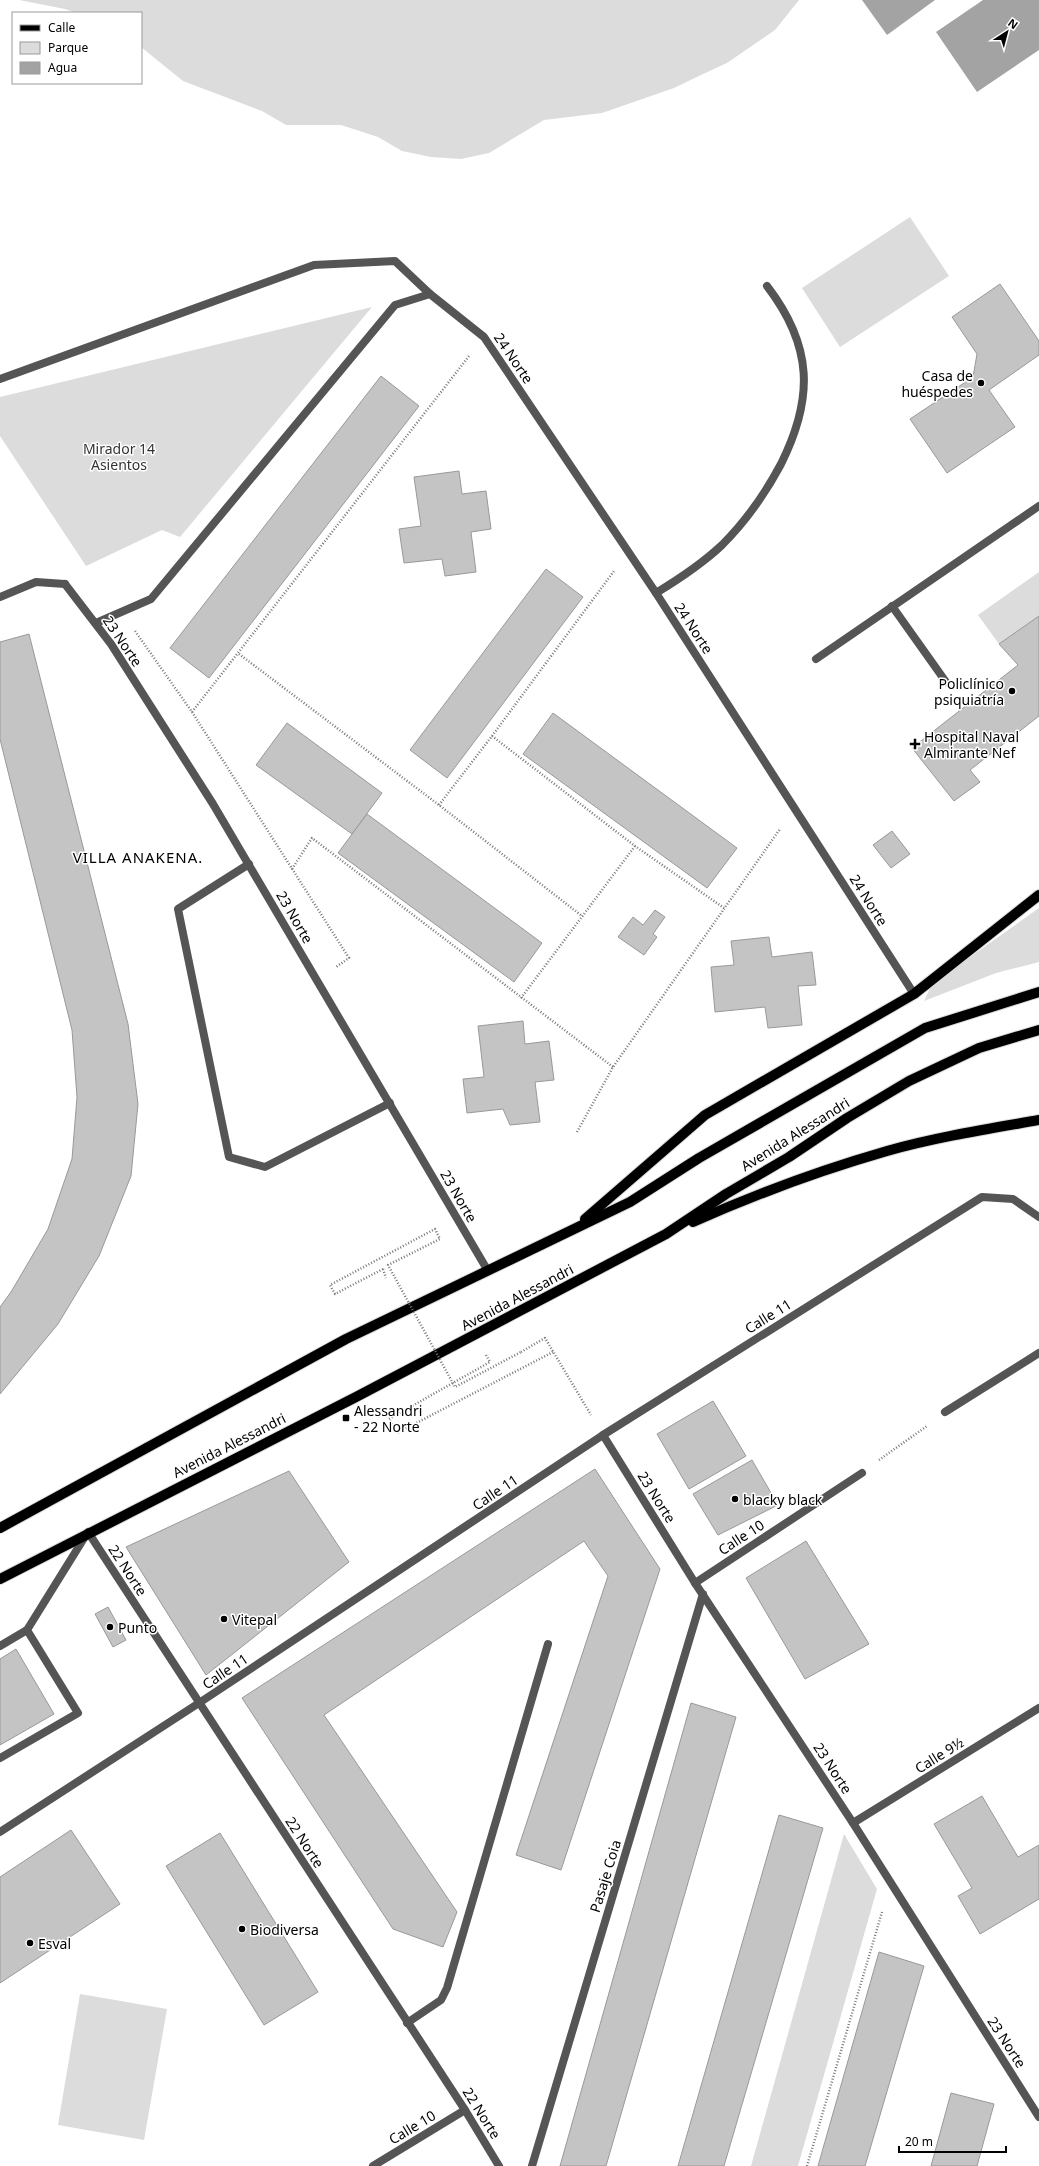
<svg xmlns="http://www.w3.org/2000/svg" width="1039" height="2166" viewBox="0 0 1039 2166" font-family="'Noto Sans',sans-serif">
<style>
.green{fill:#dcdcdc}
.water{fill:#a3a3a3}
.building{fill:#c4c4c4;stroke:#999}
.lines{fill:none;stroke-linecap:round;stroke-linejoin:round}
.primary-casing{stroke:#dbdbdb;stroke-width:12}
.path{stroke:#777;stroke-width:2.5;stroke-dasharray:1 2;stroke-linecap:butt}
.service{stroke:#555;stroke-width:8}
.minor{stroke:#555;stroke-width:8}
.primary{stroke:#000;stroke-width:10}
.path-bridge{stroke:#777;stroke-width:2.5;stroke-dasharray:1 2;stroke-linecap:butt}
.poi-dot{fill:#000;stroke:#fff;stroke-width:1.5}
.labels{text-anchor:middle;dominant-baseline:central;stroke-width:3;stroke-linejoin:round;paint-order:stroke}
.street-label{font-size:14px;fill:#000;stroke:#fff}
.poi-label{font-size:14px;fill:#000;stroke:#fff;text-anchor:start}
.park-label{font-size:14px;fill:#333;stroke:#fff}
.neighbourhood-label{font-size:15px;letter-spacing:1px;fill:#000;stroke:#fff}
</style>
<rect width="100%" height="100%" fill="#fff"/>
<!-- green -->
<g class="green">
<path d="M 19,0 L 799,0 L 775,30 L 727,63 L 701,75 L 674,88 L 602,113 L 544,120 L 489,153 L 461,159 L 431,157 L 402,151 L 378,137 L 341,125 L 286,125 L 262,111 L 183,81 L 141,47 L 141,13 L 76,13 L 65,9 Z"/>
<path d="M 910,217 L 949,276 L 840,347 L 802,288 Z"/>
<path d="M 372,307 L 180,537 L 162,530 L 86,566 L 0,436 L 0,397 Z"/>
<path d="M 1039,572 L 1039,616 L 999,644 L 978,615 Z"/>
<path d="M 1039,908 L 1039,962 L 996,973 L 924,1001 L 932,984 Z"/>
<path d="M 844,1834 L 877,1889 L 798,2166 L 751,2166 Z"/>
<path d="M 80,1994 L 167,2009 L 144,2140 L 58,2125 Z"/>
</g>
<!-- water -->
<g class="water">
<path d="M 862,0 L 935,0 L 887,35 Z"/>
<path d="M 983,0 L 1039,0 L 1039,50 L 977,92 L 936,32 Z"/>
</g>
<!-- building -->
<g class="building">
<path d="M 1000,284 L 1039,341 L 1039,355 L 989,390 L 1015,427 L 947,473 L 910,419 L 973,377 L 977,354 L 952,317 Z"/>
<path d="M 381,376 L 419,406 L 209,678 L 170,648 Z"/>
<path d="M 459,471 L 462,494 L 486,491 L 491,529 L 471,532 L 476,572 L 445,576 L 442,559 L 404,563 L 399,529 L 421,526 L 414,477 Z"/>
<path d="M 546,569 L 583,597 L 447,778 L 410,750 Z"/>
<path d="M 1039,616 L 1039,716 L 970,770 L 980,782 L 954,801 L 912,748 L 1018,665 L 999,644 Z"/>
<path d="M 29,634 L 128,1024 L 138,1104 L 131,1176 L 99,1256 L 58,1324 L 0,1394 L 0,1307 L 11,1292 L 48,1229 L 72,1159 L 77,1097 L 72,1030 L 0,739 L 0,642 Z"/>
<path d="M 553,713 L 737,848 L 707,888 L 523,754 Z"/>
<path d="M 287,723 L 382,793 L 352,834 L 256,765 Z"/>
<path d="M 367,814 L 542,943 L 514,982 L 338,853 Z"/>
<path d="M 892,831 L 910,854 L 891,868 L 873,845 Z"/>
<path d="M 655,910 L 665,917 L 653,934 L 657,937 L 644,955 L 618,937 L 633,917 L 643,925 Z"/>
<path d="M 769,937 L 772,957 L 812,952 L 816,985 L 798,986 L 802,1025 L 768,1028 L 765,1007 L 715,1012 L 711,967 L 734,965 L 731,941 Z"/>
<path d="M 523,1021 L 525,1044 L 549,1041 L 554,1080 L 535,1082 L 540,1122 L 510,1125 L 503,1109 L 467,1113 L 463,1079 L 484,1077 L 478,1026 Z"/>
<path d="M 713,1401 L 746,1456 L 689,1489 L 657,1434 Z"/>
<path d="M 752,1460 L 778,1505 L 718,1535 L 693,1494 Z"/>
<path d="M 595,1469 L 660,1569 L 561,1870 L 516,1855 L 608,1576 L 584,1541 L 324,1715 L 457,1912 L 443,1947 L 393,1929 L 242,1698 Z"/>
<path d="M 289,1471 L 349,1562 L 206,1675 L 126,1547 Z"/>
<path d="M 806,1541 L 869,1644 L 805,1679 L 746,1578 Z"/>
<path d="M 108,1607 L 126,1640 L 113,1647 L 95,1614 Z"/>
<path d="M 16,1649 L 54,1714 L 0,1745 L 0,1659 Z"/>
<path d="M 691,1703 L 736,1717 L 606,2166 L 560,2166 Z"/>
<path d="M 982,1796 L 1018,1857 L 1039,1845 L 1039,1899 L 980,1934 L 958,1896 L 972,1888 L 934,1824 Z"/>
<path d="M 779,1815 L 823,1828 L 724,2166 L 678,2166 Z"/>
<path d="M 71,1830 L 120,1904 L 0,1983 L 0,1877 Z"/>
<path d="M 220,1833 L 318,1992 L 264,2025 L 166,1866 Z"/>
<path d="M 879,1952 L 924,1966 L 865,2166 L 818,2166 Z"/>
<path d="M 951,2093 L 994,2104 L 977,2166 L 931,2166 Z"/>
</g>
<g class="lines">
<defs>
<g id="primary">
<path d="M 585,1219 L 705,1115 L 914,994 L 1039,895"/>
<path d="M 693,1222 C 756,1194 821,1170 887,1151 C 937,1137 988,1129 1039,1120"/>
<path d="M 0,1528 L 346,1339 L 630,1202 L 699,1158 L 925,1028 L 1039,992"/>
<path d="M 0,1579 L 356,1397 L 666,1234 L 726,1194 L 789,1157 L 847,1118 L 909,1081 L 979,1048 L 1039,1030"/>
</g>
</defs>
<!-- primary casing -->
<use href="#primary" class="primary-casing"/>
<!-- path -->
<g class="path">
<path d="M 135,631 L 192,712 L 349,958 L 336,967"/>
<path d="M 239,654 L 439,805 L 582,916"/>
<path d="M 192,712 L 469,356"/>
<path d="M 492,736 L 635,846 L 724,908"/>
<path d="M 439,805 L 492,736 L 614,571"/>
<path d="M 292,869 L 312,838 L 613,1067"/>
<path d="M 521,998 L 635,846"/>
<path d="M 577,1132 L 613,1067 L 780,829"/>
<path d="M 383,1269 L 386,1278"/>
<path d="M 521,1352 L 545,1338 L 591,1415"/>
<path d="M 486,1355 L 490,1362 L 389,1419 L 397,1433 L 553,1352"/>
<path d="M 879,1460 L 927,1426"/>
<path d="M 807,2166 L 882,1912"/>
</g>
<!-- service -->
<g class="service">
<path d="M 0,379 L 314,265 L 395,261 L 430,294"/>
<path d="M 656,593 C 679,579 702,564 722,545 C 746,521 765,494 781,464 C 814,398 813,346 767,286"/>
<path d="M 0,597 L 36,582 L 65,584"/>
<path d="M 892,606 L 946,682"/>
<path d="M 816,659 L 1039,506"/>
<path d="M 249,864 L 178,909 L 229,1157 L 265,1167 L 390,1103"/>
<path d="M 0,1646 L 27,1630 L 86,1535"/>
<path d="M 0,1758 L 78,1713 L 27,1630"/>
<path d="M 407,2023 L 441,2000 L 447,1988 L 548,1644"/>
</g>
<!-- minor -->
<g class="minor">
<path d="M 65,584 L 111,644 L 213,804 L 488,1271"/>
<path d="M 96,623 L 151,599 L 395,305 L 430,294 L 484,337 L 656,593 L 914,994"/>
<path d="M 945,1412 L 1039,1353"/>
<path d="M 603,1435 L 695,1583 L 853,1823 L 1039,2117"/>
<path d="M 88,1532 L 465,2110 L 499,2166"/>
<path d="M 695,1583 L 862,1473"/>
<path d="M 853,1823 L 1039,1708"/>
<path d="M 0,1832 L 199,1703 L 603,1435 L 982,1197 L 1013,1199 L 1039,1217"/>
<path d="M 373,2166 L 465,2110"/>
<path d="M 532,2166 L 703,1594"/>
</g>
<!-- primary -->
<use href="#primary" class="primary"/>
<!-- path-bridge -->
<path class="path-bridge" d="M 383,1269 L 335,1294 L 330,1285 L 435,1229 L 440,1239 L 388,1265 L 455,1387 L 521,1352"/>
</g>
<!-- markers -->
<g class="poi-dot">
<circle cx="981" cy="383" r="4"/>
<circle cx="1012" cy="691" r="4"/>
<path d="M913 738h4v4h4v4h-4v4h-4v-4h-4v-4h4z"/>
<rect x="342" y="1414" width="8" height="8" rx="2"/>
<circle cx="735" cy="1499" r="4"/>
<circle cx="224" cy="1619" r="4"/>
<circle cx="110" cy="1627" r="4"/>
<circle cx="242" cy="1929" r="4"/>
<circle cx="30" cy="1943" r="4"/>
</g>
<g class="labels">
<!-- street labels -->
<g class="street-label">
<text transform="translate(514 358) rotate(56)">24 Norte</text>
<text transform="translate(694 628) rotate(57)">24 Norte</text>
<text transform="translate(123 641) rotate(56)">23 Norte</text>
<text transform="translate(869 900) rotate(58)">24 Norte</text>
<text transform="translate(295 917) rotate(60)">23 Norte</text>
<text transform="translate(795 1134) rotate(-32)">Avenida Alessandri</text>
<text transform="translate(459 1196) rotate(60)">23 Norte</text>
<text transform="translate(517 1297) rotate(-28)">Avenida Alessandri</text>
<text transform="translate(768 1316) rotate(-32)">Calle 11</text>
<text transform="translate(229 1445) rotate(-27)">Avenida Alessandri</text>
<text transform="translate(495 1492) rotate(-34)">Calle 11</text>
<text transform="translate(657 1497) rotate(58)">23 Norte</text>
<text transform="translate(741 1537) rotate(-33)">Calle 10</text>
<text transform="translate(128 1570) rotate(57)">22 Norte</text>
<text transform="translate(225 1671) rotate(-34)">Calle 11</text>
<text transform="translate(939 1755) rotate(-32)">Calle 9½</text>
<text transform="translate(833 1768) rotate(57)">23 Norte</text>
<text transform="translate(305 1842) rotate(57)">22 Norte</text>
<text transform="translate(605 1876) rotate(-73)">Pasaje Coia</text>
<text transform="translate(1007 2042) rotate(57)">23 Norte</text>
<text transform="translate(482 2113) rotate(58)">22 Norte</text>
<text transform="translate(412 2127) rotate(-31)">Calle 10</text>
</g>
<!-- poi labels -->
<g class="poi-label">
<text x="973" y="375" text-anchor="end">Casa de<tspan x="973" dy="16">huéspedes</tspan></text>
<text x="1004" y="683" text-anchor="end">Policlínico<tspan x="1004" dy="16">psiquiatría</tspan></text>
<text x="924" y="736">Hospital Naval<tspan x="924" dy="16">Almirante Nef</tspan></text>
<text x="354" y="1410">Alessandri<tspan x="354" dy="16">- 22 Norte</tspan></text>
<text x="743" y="1499">blacky black</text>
<text x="232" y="1619">Vitepal</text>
<text x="118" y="1627">Punto</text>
<text x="250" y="1929">Biodiversa</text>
<text x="38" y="1943">Esval</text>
</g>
<!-- park labels -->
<g class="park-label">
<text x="119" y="448">Mirador 14<tspan x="119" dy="16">Asientos</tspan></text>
</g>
<!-- neighbourhood labels -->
<g class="neighbourhood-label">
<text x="138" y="857">VILLA ANAKENA.</text>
</g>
</g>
<!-- legend -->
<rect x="12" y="12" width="130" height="72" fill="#ffffff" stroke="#999999"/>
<rect x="20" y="25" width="20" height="6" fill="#000000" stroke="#999999"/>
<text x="48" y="32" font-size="12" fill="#000000">Calle</text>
<rect x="20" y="42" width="20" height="12" fill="#dcdcdc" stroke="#999999"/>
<text x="48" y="52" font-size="12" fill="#000000">Parque</text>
<rect x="20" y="62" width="20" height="12" fill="#a3a3a3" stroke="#999999"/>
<text x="48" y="72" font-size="12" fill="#000000">Agua</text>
<!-- north arrow -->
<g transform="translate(1007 32) rotate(36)" stroke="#ffffff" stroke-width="3" paint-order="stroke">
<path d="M0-3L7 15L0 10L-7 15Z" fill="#000000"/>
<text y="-6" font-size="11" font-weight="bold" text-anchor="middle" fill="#000000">N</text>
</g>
<!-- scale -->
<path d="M899 2146v6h107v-6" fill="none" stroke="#000000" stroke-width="2"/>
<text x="905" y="2146" font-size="12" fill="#000000" stroke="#ffffff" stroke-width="3" paint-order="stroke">20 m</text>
</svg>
